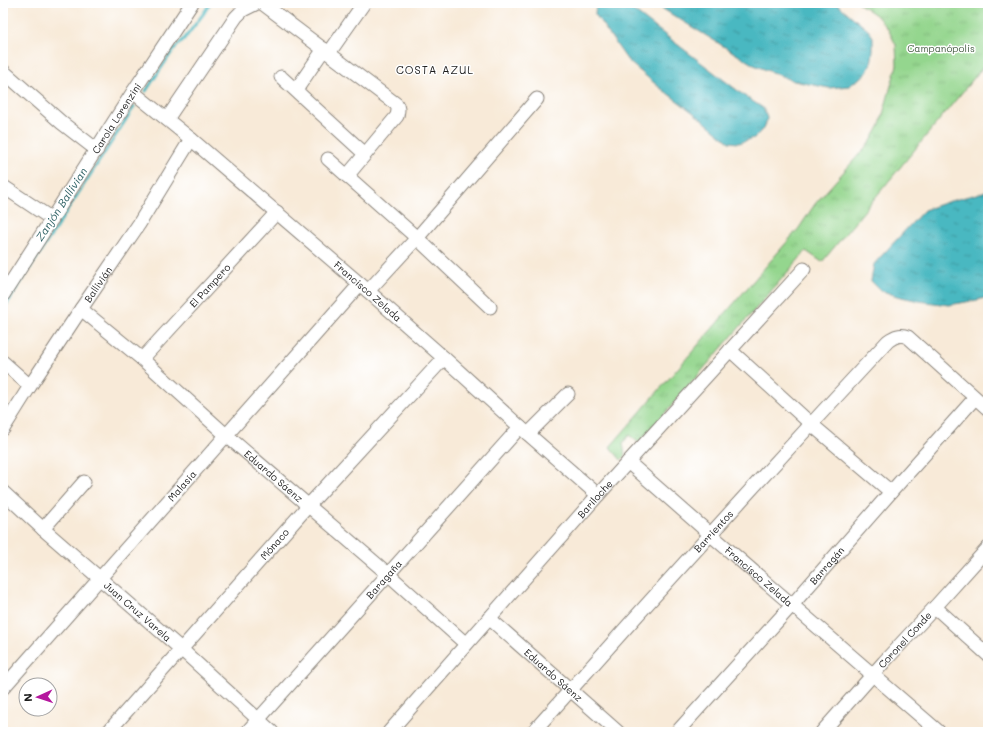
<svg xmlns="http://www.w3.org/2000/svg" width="991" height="735" viewBox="0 0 991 735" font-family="Mali,sans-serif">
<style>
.park{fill:url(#park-tufts);stroke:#587955}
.water{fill:url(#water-ripples);stroke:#326a6e}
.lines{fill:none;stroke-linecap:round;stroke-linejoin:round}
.stream{stroke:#49b8c1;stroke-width:3}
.minor-casing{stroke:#8a837a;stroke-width:15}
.minor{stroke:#fff;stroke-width:13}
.labels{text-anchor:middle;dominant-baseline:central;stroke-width:3;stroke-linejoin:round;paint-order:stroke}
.park-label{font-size:10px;fill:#465d44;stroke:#fff}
.street-label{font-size:10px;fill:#1c1c1c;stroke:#fff}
.neighbourhood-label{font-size:11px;letter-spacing:1px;fill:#1c1c1c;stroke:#fff}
.water-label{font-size:11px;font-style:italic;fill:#306266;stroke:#fff}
</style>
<defs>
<pattern id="park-tufts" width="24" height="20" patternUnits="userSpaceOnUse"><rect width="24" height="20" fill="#94d68e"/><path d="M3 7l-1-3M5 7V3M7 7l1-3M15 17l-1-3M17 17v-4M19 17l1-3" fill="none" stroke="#7fb77a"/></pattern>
<pattern id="water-ripples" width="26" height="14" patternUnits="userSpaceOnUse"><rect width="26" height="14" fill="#49b8c1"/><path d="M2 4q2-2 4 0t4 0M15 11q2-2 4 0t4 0" fill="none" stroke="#3c959c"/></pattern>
</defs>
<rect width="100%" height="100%" fill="#fff"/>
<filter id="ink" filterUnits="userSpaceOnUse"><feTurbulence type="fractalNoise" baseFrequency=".025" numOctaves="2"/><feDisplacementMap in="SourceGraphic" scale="8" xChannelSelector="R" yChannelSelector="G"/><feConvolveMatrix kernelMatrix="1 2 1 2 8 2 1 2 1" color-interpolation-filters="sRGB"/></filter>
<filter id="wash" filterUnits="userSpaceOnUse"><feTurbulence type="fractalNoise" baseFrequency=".012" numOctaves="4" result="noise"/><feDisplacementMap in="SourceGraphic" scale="16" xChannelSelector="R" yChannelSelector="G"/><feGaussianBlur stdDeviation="0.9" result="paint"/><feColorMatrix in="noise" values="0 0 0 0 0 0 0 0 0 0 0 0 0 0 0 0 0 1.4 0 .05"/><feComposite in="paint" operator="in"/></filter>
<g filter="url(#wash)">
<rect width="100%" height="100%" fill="#f8ead8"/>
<!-- park -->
<path class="park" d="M 858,3 L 988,3 L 988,61 L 822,262 L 806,251 L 639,443 L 629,435 L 623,443 L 625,456 L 621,460 L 610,447 L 799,228 L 815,204 L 871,141 L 880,125 L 890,89 L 897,65 L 896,45 L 888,29 L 876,15 Z"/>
<!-- water -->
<g class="water">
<path d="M 596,3 L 628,3 L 630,8 L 746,97 L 763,108 L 767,118 L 765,127 L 754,138 L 739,143 L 729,142 L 695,114 L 659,87 L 628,61 L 595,14 Z"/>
<path d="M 656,3 L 836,3 L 869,31 L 873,37 L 873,51 L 871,64 L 866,74 L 849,86 L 829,88 L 794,81 L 754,65 L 658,6 Z"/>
<path d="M 988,190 L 988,297 L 977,300 L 949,305 L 919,301 L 897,296 L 880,290 L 871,281 L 874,264 L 924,210 L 947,202 L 980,193 Z"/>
</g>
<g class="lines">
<!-- stream -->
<g class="stream">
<path d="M 146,91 L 174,49 L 185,38 L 204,13 L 210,3"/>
<path d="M 3,310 L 134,107"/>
</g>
</g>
</g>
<g filter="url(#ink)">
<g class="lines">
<defs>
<g id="minor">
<path d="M 262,3 L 396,104 C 399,108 398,111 397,116 L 347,176"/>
<path d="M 329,53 L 364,3"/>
<path d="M 3,71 L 62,123 L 97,150"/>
<path d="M 281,77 L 365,154"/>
<path d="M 296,90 L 324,49"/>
<path id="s1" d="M 133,92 L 191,139 L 360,284 L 444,358 L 520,427 L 598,495"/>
<path d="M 167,119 L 236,17 L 243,10 L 257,3"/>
<path d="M 328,159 L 417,238 L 490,307"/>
<path d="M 4,187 L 52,219"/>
<path d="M 368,291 L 417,238 L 537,99"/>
<path id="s2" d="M 3,295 L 133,92 L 192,3"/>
<path id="s3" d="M 81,309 L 142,359 L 226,435 L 388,574 L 466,644"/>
<path d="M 730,350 L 811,424 L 891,492"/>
<path id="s4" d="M 142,359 L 277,212"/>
<path d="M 3,362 L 30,386"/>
<path id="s5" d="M 3,429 L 30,386 L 81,309 L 139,224 L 191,139"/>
<path d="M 528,434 L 568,394"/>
<path id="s6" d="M 628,462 L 710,534 L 939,732"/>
<path id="s7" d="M 3,492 L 43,529 L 181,649 L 272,732"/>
<path d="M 43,529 L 84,482"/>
<path d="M 935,607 L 988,655"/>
<path id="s8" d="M 489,618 L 618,732"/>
<path id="s9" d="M 3,688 L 360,284"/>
<path id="s10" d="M 108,732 L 308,506 L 444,358"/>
<path id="s11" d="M 247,732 L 520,427"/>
<path id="s12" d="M 389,732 L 598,495 L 804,269"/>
<path id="s13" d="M 533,732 C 650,600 768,470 888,341 C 895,336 900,334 908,337 L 988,409"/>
<path id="s14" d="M 677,732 L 792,605 L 891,492 L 975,398"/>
<path id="s15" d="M 822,732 L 884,662 L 935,607 L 988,548"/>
</g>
</defs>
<!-- minor casing -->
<use href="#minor" class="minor-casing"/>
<!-- minor -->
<use href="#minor" class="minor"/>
</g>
</g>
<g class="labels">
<!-- park labels -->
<g class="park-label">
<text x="941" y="48">Campanópolis</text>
</g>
<!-- street labels -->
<g class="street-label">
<text stroke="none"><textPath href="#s2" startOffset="210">Carola Lorenzini</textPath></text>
<text stroke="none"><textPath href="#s5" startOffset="173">Ballivián</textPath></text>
<text stroke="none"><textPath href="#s4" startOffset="100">El Pampero</textPath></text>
<text stroke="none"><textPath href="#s1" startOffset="308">Francisco Zelada</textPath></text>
<text stroke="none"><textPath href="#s3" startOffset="255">Eduardo Sáenz</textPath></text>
<text stroke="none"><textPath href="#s9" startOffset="270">Malasia</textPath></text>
<text stroke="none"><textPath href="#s12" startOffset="311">Bariloche</textPath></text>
<text stroke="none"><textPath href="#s13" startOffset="270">Barrientos</textPath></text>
<text stroke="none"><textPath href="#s10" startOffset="251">Mónaco</textPath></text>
<text stroke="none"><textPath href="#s14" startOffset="224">Barragán</textPath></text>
<text stroke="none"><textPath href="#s6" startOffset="174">Francisco Zelada</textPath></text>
<text stroke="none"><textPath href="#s11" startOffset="205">Baragaña</textPath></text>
<text stroke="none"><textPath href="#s7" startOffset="180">Juan Cruz Varela</textPath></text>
<text stroke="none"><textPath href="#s15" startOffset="124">Coronel Conde</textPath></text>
<text stroke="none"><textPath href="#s8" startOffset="86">Eduardo Sáenz</textPath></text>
</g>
<!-- neighbourhood labels -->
<g class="neighbourhood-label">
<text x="435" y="69">COSTA AZUL</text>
</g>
<!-- water labels -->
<g class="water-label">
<text transform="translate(61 204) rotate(-57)">Zanjón Ballivian</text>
</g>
</g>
<!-- margin -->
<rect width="991" height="735" fill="none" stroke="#fff" stroke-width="16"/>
<!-- north arrow -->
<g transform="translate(38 697) rotate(267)"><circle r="19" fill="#ffffff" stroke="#a4a4a4"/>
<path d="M0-3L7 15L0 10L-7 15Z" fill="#b5179e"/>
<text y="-6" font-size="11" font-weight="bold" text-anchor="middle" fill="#1c1c1c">N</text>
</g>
</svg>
